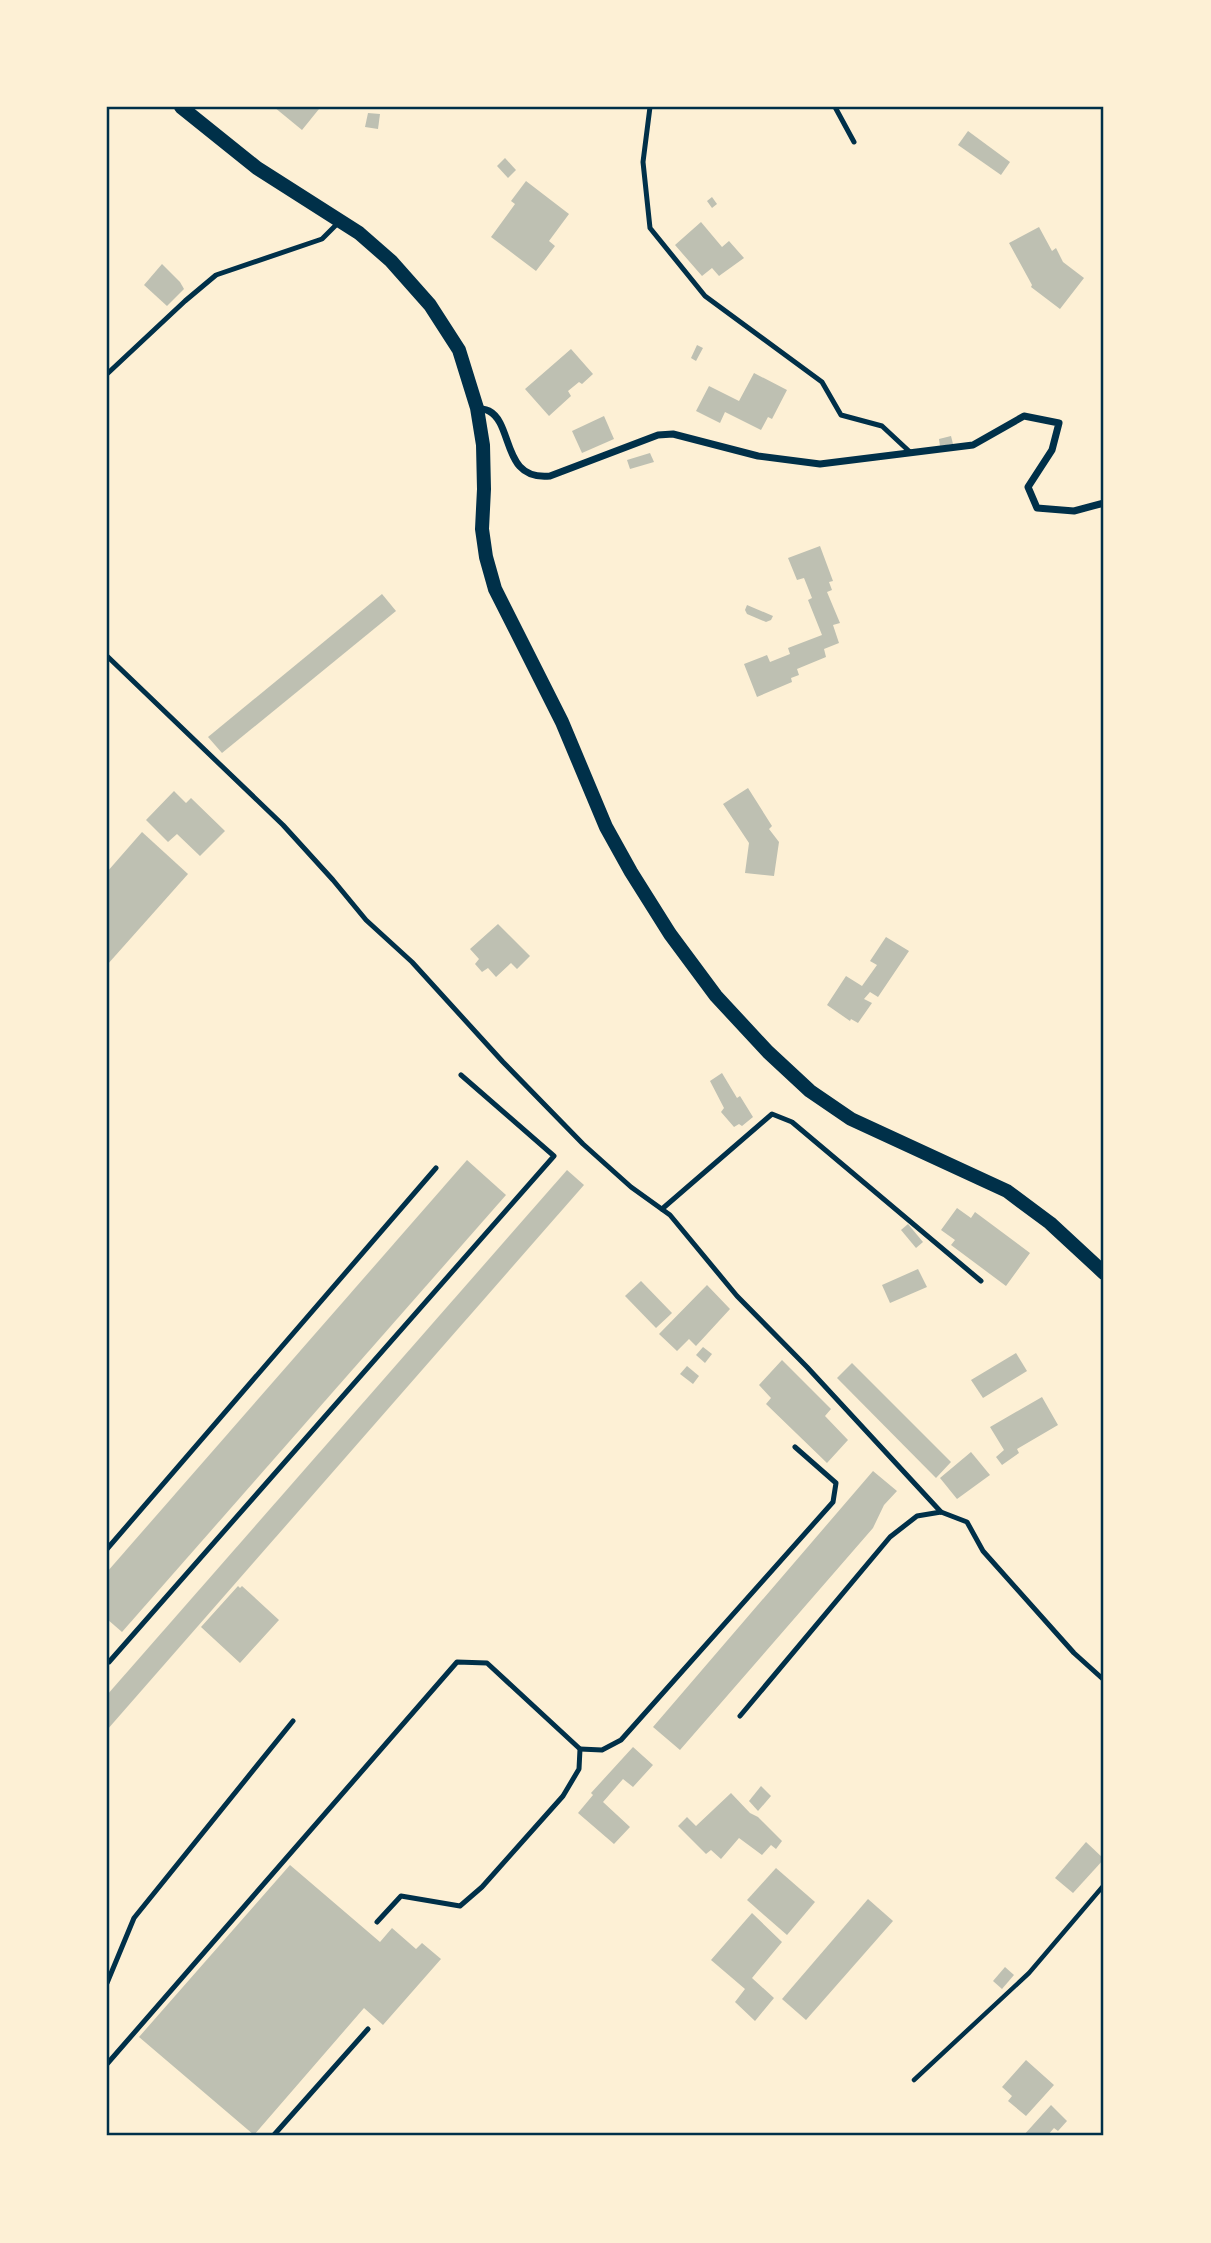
<svg xmlns="http://www.w3.org/2000/svg" width="1211" height="2243" viewBox="0 0 1211 2243" font-family="Inter,sans-serif">
<style>
.building{fill:#bec0b2}
.lines{fill:none;stroke-linecap:round;stroke-linejoin:round}
.path{stroke:#003049;stroke-width:4.5}
.service{stroke:#003049;stroke-width:5}
.minor{stroke:#003049;stroke-width:7}
.secondary{stroke:#003049;stroke-width:14}
.neatline{fill:none;stroke:#003049;stroke-width:2.5}
</style>
<rect width="100%" height="100%" fill="#fdf0d5"/>
<!-- building -->
<g class="building">
<path d="M 274,107 L 316,107 L 319,109 L 302,130 Z"/>
<path d="M 368,113 L 380,114 L 378,129 L 365,127 Z"/>
<path d="M 968,131 L 1010,162 L 1001,175 L 958,145 Z"/>
<path d="M 505,158 L 516,170 L 508,178 L 497,166 Z"/>
<path d="M 526,181 L 569,214 L 549,241 L 555,246 L 536,271 L 491,237 L 515,204 L 511,201 Z"/>
<path d="M 712,197 L 717,204 L 712,208 L 707,201 Z"/>
<path d="M 701,222 L 722,247 L 729,241 L 744,258 L 719,276 L 712,268 L 702,276 L 675,245 Z"/>
<path d="M 1039,227 L 1052,251 L 1056,248 L 1063,262 L 1084,278 L 1060,309 L 1031,287 L 1032,285 L 1009,243 Z"/>
<path d="M 162,264 L 180,282 L 184,289 L 167,306 L 144,285 Z"/>
<path d="M 697,345 L 703,348 L 696,361 L 691,358 Z"/>
<path d="M 571,349 L 593,374 L 582,384 L 579,382 L 568,391 L 571,396 L 549,416 L 525,389 Z"/>
<path d="M 754,373 L 787,390 L 772,419 L 768,417 L 761,430 L 725,412 L 720,423 L 696,411 L 709,386 L 739,401 Z"/>
<path d="M 604,416 L 614,439 L 582,453 L 572,431 Z"/>
<path d="M 951,436 L 953,444 L 940,446 L 939,439 Z"/>
<path d="M 650,453 L 654,462 L 630,469 L 627,460 Z"/>
<path d="M 820,546 L 833,581 L 829,582 L 832,590 L 827,592 L 840,623 L 833,625 L 839,643 L 824,649 L 826,657 L 797,669 L 799,675 L 791,678 L 792,682 L 757,697 L 744,664 L 767,655 L 770,662 L 790,654 L 788,648 L 822,635 L 808,600 L 812,598 L 804,578 L 797,580 L 788,558 Z"/>
<path d="M 382,594 L 396,611 L 222,753 L 208,737 Z"/>
<path d="M 747,605 L 773,616 L 771,620 L 766,622 L 747,614 L 745,610 Z"/>
<path d="M 748,788 L 772,826 L 769,829 L 779,842 L 774,876 L 745,873 L 749,843 L 723,804 Z"/>
<path d="M 174,791 L 186,803 L 191,798 L 225,831 L 200,856 L 177,834 L 168,842 L 146,820 Z"/>
<path d="M 142,832 L 188,874 L 107,965 L 107,872 Z"/>
<path d="M 498,924 L 530,956 L 517,969 L 511,963 L 496,977 L 488,968 L 482,972 L 475,964 L 479,959 L 470,949 Z"/>
<path d="M 886,937 L 909,951 L 878,997 L 870,992 L 864,999 L 872,1003 L 858,1023 L 851,1019 L 850,1021 L 827,1005 L 846,976 L 862,986 L 877,965 L 870,961 Z"/>
<path d="M 722,1073 L 737,1098 L 740,1096 L 753,1117 L 742,1126 L 739,1124 L 734,1127 L 721,1112 L 724,1108 L 710,1081 Z"/>
<path d="M 467,1160 L 506,1195 L 122,1632 L 107,1619 L 107,1572 Z"/>
<path d="M 567,1170 L 584,1185 L 107,1730 L 107,1695 Z"/>
<path d="M 957,1208 L 971,1218 L 975,1212 L 1030,1253 L 1006,1286 L 951,1245 L 955,1240 L 941,1230 Z"/>
<path d="M 908,1224 L 923,1242 L 916,1248 L 901,1230 Z"/>
<path d="M 918,1269 L 927,1287 L 890,1303 L 882,1285 Z"/>
<path d="M 641,1281 L 672,1313 L 656,1328 L 625,1296 Z"/>
<path d="M 707,1285 L 730,1309 L 696,1346 L 689,1339 L 677,1351 L 659,1334 Z"/>
<path d="M 703,1347 L 712,1354 L 705,1363 L 696,1355 Z"/>
<path d="M 1016,1353 L 1027,1371 L 983,1398 L 971,1380 Z"/>
<path d="M 782,1360 L 831,1409 L 825,1416 L 848,1440 L 827,1463 L 766,1404 L 771,1398 L 759,1385 Z"/>
<path d="M 852,1363 L 951,1462 L 936,1478 L 837,1378 Z"/>
<path d="M 687,1366 L 699,1376 L 693,1384 L 680,1374 Z"/>
<path d="M 1042,1397 L 1058,1425 L 1017,1449 L 1019,1453 L 1002,1465 L 996,1457 L 1004,1450 L 990,1427 Z"/>
<path d="M 971,1452 L 990,1475 L 957,1499 L 940,1478 Z"/>
<path d="M 873,1471 L 897,1491 L 884,1505 L 873,1528 L 680,1750 L 653,1727 Z"/>
<path d="M 238,1586 L 240,1588 L 242,1586 L 279,1620 L 240,1663 L 201,1627 Z"/>
<path d="M 633,1747 L 653,1765 L 633,1787 L 623,1779 L 603,1802 L 630,1827 L 614,1844 L 578,1813 L 593,1795 L 591,1793 Z"/>
<path d="M 761,1786 L 771,1796 L 758,1811 L 749,1801 Z"/>
<path d="M 731,1793 L 750,1813 L 758,1817 L 782,1841 L 776,1849 L 771,1845 L 762,1855 L 739,1838 L 721,1859 L 711,1850 L 706,1854 L 678,1826 L 687,1817 L 696,1826 Z"/>
<path d="M 1086,1842 L 1104,1859 L 1073,1893 L 1055,1878 Z"/>
<path d="M 290,1865 L 380,1942 L 392,1928 L 416,1949 L 422,1943 L 441,1959 L 383,2025 L 364,2008 L 254,2135 L 139,2037 Z"/>
<path d="M 776,1868 L 815,1902 L 787,1935 L 747,1900 Z"/>
<path d="M 868,1899 L 893,1921 L 806,2020 L 782,1999 Z"/>
<path d="M 752,1913 L 782,1942 L 752,1978 L 774,1998 L 755,2021 L 735,2002 L 745,1989 L 711,1960 Z"/>
<path d="M 1005,1967 L 1014,1975 L 1002,1989 L 993,1981 Z"/>
<path d="M 1026,2060 L 1054,2085 L 1026,2116 L 1008,2101 L 1012,2096 L 1002,2087 Z"/>
<path d="M 1051,2105 L 1067,2121 L 1058,2131 L 1054,2128 L 1047,2136 L 1023,2136 Z"/>
</g>
<g class="lines">
<!-- path -->
<path class="path" d="M 914,2080 L 1029,1973 L 1104,1885"/>
<!-- service -->
<g class="service">
<path d="M 650,107 L 643,162 L 650,228 L 705,296 L 822,382 L 841,415 L 882,426 L 911,453"/>
<path d="M 835,107 L 854,142"/>
<path d="M 107,374 L 185,301 L 216,275 L 322,239 L 339,222"/>
<path d="M 107,656 L 283,825 L 333,880 L 366,920 L 412,962 L 503,1062 L 583,1144 L 631,1187 L 670,1215 L 737,1296 L 807,1367 L 941,1512"/>
<path d="M 662,1209 L 772,1114 L 792,1122 L 981,1281"/>
<path d="M 107,1549 L 436,1168"/>
<path d="M 107,1661 L 109,1662 L 554,1156 L 461,1075"/>
<path d="M 740,1716 L 890,1537 L 917,1516 L 941,1512 L 967,1522 L 983,1551 L 1074,1653 L 1104,1680"/>
<path d="M 580,1749 L 602,1750 L 621,1740 L 833,1502 L 836,1483 L 795,1447"/>
<path d="M 107,1983 L 134,1918 L 293,1721"/>
<path d="M 107,2064 L 457,1662 L 487,1663 L 580,1749 L 579,1769 L 563,1796 L 482,1887 L 460,1906 L 401,1896 L 377,1922"/>
<path d="M 273,2136 L 368,2029"/>
</g>
<!-- minor -->
<path class="minor" d="M 478,408 C 481,409 485,409 489,411 C 514,424 501,481 550,476 L 658,435 L 673,434 L 758,456 L 820,464 L 973,445 L 1024,416 L 1059,423 L 1052,450 L 1028,487 L 1037,508 L 1074,511 L 1104,503"/>
<!-- secondary -->
<path class="secondary" d="M 181,107 L 257,168 L 359,233 L 391,261 L 430,305 L 459,350 L 477,408 L 483,445 L 484,489 L 482,529 L 486,557 L 495,589 L 562,722 L 606,827 L 631,872 L 670,934 L 716,996 L 768,1052 L 810,1091 L 851,1119 L 1007,1191 L 1050,1223 L 1104,1273"/>
</g>
<!-- border -->
<rect width="1211" height="2243" fill="none" stroke="#fdf0d5" stroke-width="217"/>
<rect x="108" y="108" width="994" height="2026" class="neatline"/>
</svg>
